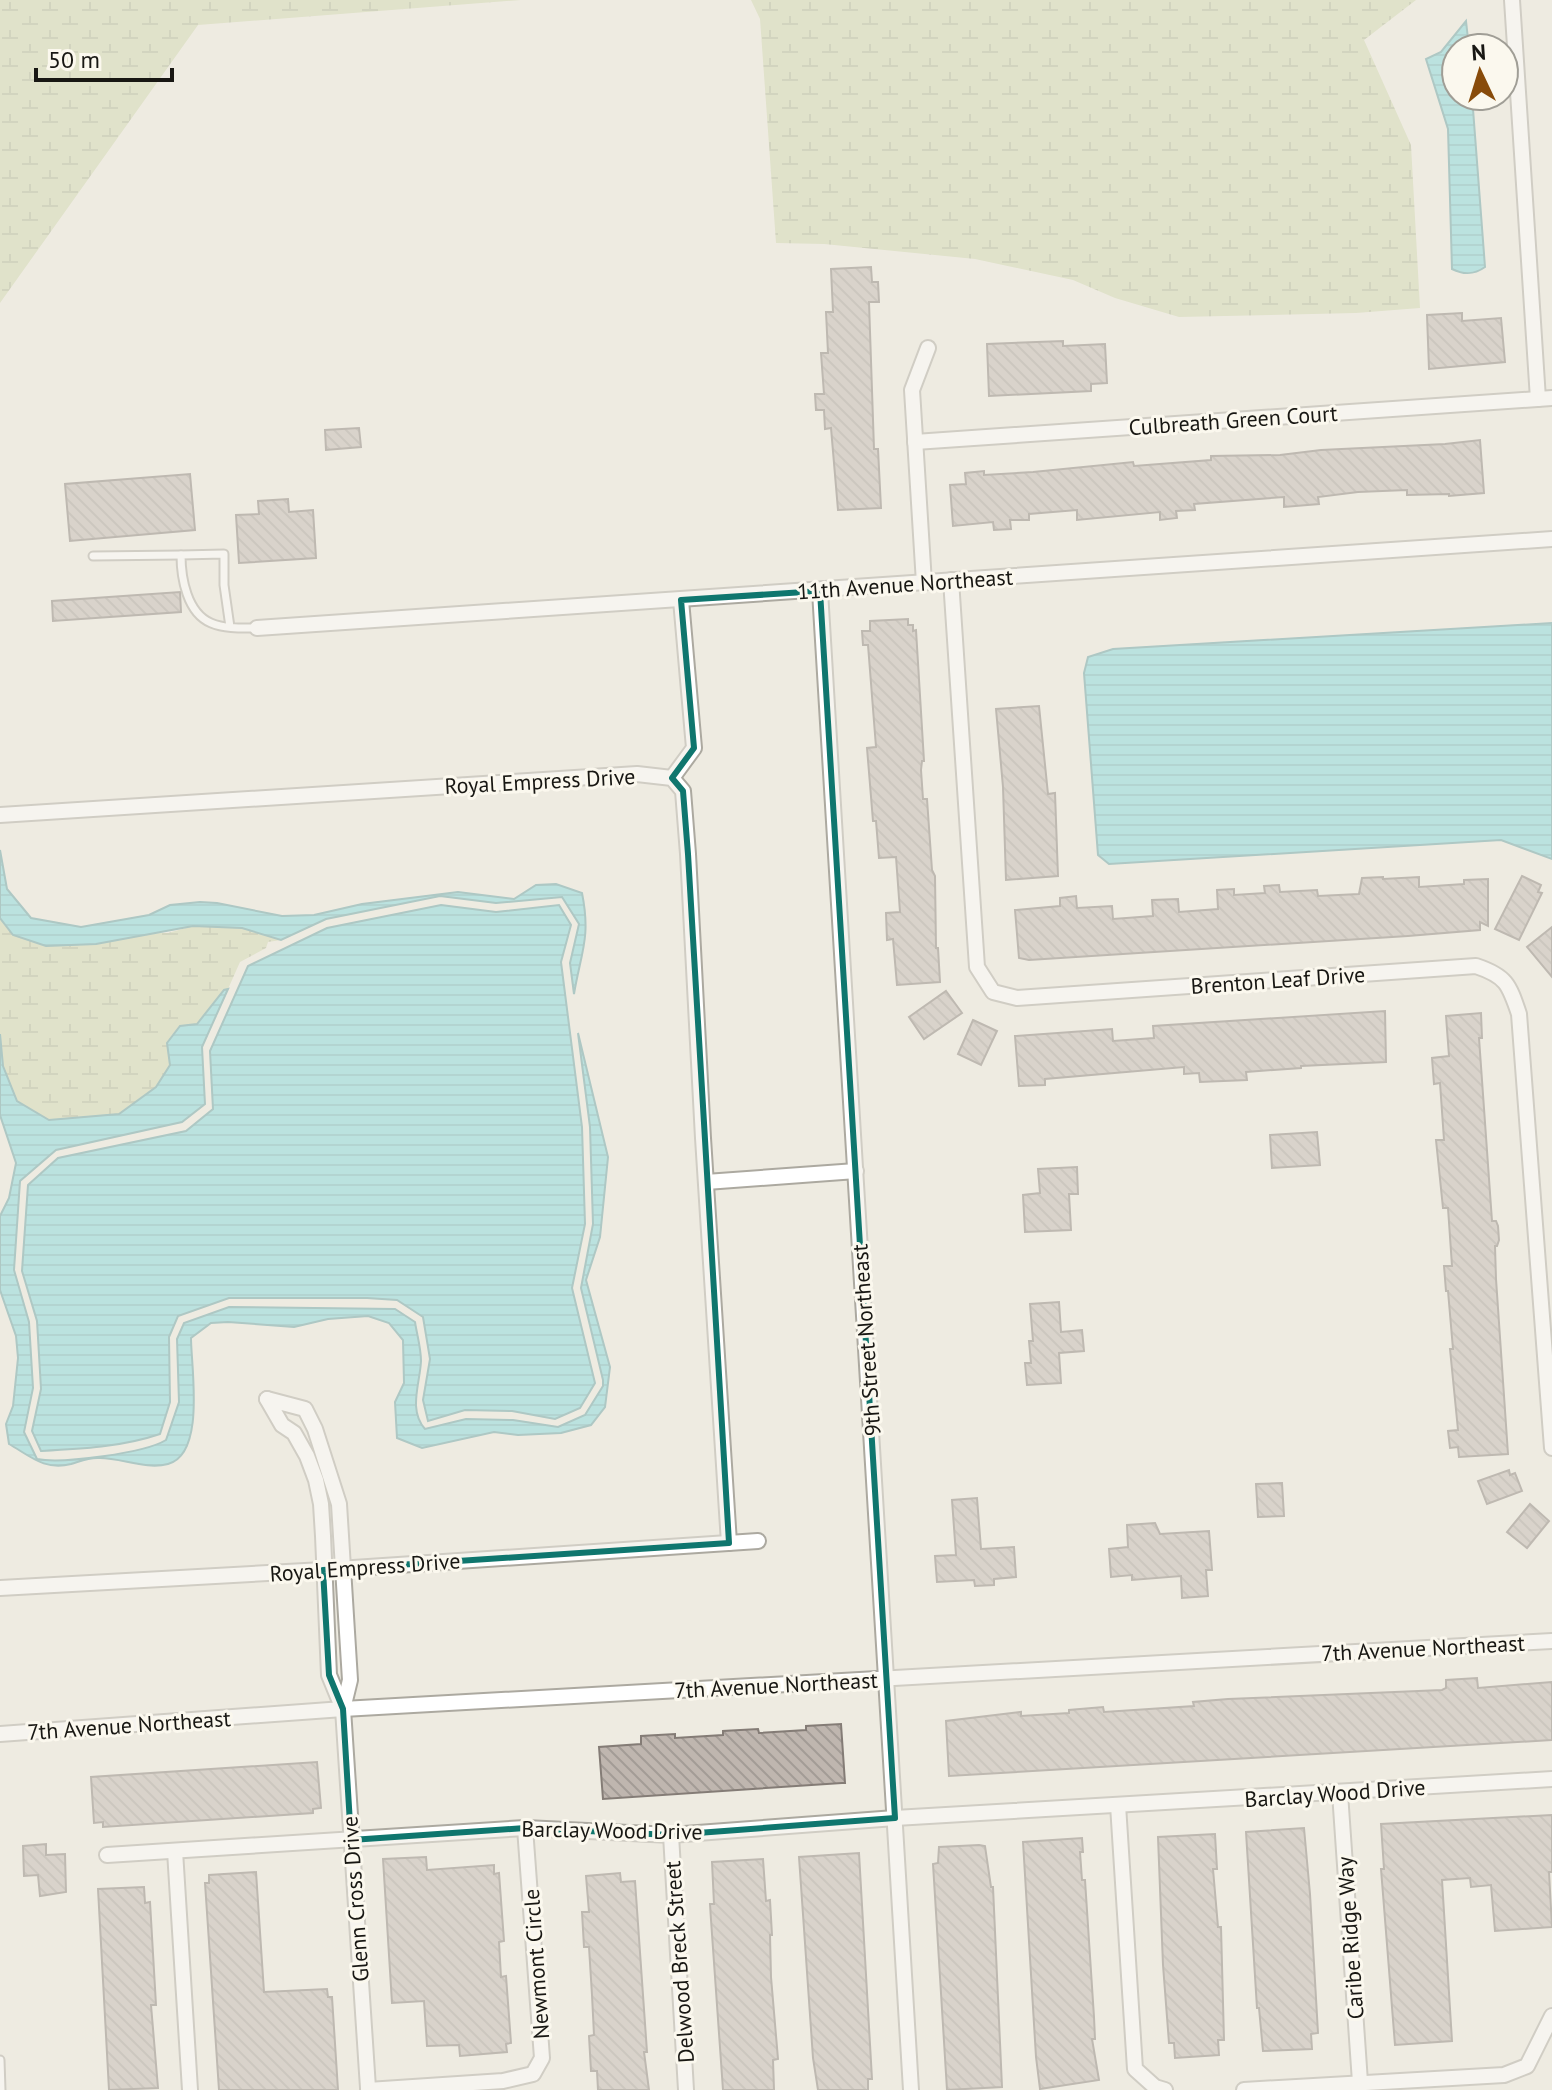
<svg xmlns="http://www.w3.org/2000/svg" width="1552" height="2090" viewBox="0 0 1552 2090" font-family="'PT Sans',sans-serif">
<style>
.wetland{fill:url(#wetland-marsh)}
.water{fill:url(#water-rules);stroke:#5f9da0;stroke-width:2}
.building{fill:url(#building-back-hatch);stroke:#847c76;stroke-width:2}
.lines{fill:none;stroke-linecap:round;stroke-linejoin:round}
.lane-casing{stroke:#aca9a0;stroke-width:11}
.street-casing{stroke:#aca9a0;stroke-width:18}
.lane{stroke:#fff;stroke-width:7}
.street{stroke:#fff;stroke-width:14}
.marked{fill:none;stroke:#0f766e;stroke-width:6;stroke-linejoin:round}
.labels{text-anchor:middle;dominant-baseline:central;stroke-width:6;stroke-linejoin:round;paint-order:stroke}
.street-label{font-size:22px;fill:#181713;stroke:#fbf8ee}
</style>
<defs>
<pattern id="wetland-marsh" width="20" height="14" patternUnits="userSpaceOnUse" patternTransform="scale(2)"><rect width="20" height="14" fill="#ced7ad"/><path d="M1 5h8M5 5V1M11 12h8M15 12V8" fill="none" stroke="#b0b894"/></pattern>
<pattern id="water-rules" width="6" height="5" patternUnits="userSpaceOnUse" patternTransform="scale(2)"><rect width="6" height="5" fill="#7dd7dc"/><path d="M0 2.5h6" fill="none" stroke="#6bb8bc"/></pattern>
<pattern id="building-back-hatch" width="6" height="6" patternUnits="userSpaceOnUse" patternTransform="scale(2)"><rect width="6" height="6" fill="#bfb6af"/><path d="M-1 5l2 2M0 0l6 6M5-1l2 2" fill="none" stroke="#a39c96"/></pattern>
</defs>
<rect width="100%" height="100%" fill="#eeebe1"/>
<!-- wetland -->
<g class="wetland">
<path d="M 0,0 L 521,0 L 198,25 L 0,303 Z"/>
<path d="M 751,0 L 1416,0 L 1364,40 L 1411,145 L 1420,308 L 1356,313 L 1179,317 L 1115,298 L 1073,280 L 975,259 L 824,244 L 776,243 L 760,19 Z"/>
<path d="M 0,918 L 13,935 L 168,933 L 193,926 L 242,928 L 281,940 L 268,942 L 266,948 L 240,962 L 228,989 L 224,990 L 197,1024 L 179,1026 L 167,1042 L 170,1065 L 156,1087 L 119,1114 L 49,1120 L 17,1101 L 3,1066 L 0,1034 Z"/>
</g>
<!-- water -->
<g class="water">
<path d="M 1466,21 L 1469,48 L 1456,48 L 1456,96 L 1472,96 L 1485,267 C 1474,275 1464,275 1452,269 L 1448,129 L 1426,59 L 1441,52 Z"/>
<path d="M 1552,623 L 1552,859 L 1501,840 L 1109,864 L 1098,855 L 1084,673 L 1088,657 L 1113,649 Z"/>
<path d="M 0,850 L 7,889 L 31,918 L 81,927 L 149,915 L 170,905 L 200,902 L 217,903 L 282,916 L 314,915 L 362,904 L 458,892 L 514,899 L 536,885 L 556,884 L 582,893 C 591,938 581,952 574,994 L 570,963 L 579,924 L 562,897 L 496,903 L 440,896 L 326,919 L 281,940 L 242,928 L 193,926 L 96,944 L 46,946 L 13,935 L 0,918 Z"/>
<path d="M 441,905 L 496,912 L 559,905 L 571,925 L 561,962 L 582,1127 L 585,1224 L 572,1288 L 595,1383 L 580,1408 L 555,1419 L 512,1411 L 465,1410 L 428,1421 L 423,1400 L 430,1359 L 423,1317 L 397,1300 L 367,1298 L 229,1298 L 178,1316 L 169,1337 L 170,1402 L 160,1434 C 122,1447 81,1449 41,1451 L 32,1431 L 41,1389 L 37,1321 L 22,1271 L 28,1185 L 58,1158 L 186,1131 L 213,1109 L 210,1051 L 248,966 L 327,928 Z"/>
<path d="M 228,989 L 202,1047 L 205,1104 L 182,1122 L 56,1150 L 20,1181 L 14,1270 L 29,1322 L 33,1388 L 24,1432 L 37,1459 C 62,1464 145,1453 166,1440 L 179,1402 L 177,1339 L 184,1323 L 229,1307 L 395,1309 L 415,1322 C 417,1335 421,1348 421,1361 C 420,1384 408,1410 425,1429 L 466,1419 L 513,1420 L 558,1427 L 585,1415 L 603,1386 L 603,1380 L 581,1288 L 593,1224 L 590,1127 L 578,1033 L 608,1157 L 600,1237 L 586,1280 L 610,1367 L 605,1407 L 591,1425 L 561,1433 L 518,1435 L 494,1432 L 422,1448 L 397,1438 L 395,1402 L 404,1383 L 403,1340 L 389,1323 L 368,1316 L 328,1319 L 294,1327 L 228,1322 L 211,1323 L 191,1338 C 191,1367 206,1454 168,1464 C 146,1470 122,1458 100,1458 C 89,1457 81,1461 71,1464 C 45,1471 30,1456 9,1444 L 6,1424 L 13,1406 L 18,1358 L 16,1336 L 0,1290 L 0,1216 L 9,1198 L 16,1163 L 0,1115 L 0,1034 L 3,1066 L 17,1101 L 49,1120 L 119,1114 L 156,1087 L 170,1065 L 167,1043 L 180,1026 L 197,1024 L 224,990 Z"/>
</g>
<!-- building -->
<g class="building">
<path d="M 871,267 L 872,282 L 878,282 L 879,302 L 869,302 L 874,449 L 878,449 L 881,508 L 838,510 L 831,428 L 825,429 L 824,410 L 816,410 L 815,394 L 824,394 L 821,353 L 828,353 L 826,312 L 833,312 L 831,269 Z"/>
<path d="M 1462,313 L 1462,321 L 1501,318 L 1505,362 L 1429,369 L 1427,315 Z"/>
<path d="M 1063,341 L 1063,346 L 1105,344 L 1107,383 L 1091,384 L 1091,391 L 989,396 L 987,344 Z"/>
<path d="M 359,428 L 361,447 L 326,450 L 325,430 Z"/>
<path d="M 1480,440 L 1484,493 L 1449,496 L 1449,494 L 1407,495 L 1407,490 L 1358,492 L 1318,497 L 1319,504 L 1284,507 L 1284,497 L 1194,504 L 1195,510 L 1176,511 L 1177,518 L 1160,520 L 1160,512 L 1077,520 L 1077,510 L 1029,514 L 1029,520 L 1010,520 L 1011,529 L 994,530 L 993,522 L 953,526 L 950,485 L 966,484 L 965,473 L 984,471 L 984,475 L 1033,472 L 1133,462 L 1134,466 L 1211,460 L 1211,456 L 1280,455 L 1321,450 L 1445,444 Z"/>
<path d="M 190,474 L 195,530 L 70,541 L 65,484 Z"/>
<path d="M 288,499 L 289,512 L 313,510 L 316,558 L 239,563 L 236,515 L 259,514 L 258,501 Z"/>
<path d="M 180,592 L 181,612 L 53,621 L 52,601 Z"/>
<path d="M 908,619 L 908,625 L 913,625 L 913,631 L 916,630 L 924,761 L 922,761 L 921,770 L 923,799 L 927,799 L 932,870 L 935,876 L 936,948 L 938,948 L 940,982 L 897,985 L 893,939 L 887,940 L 886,913 L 900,912 L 896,857 L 879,858 L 876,821 L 873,821 L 867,748 L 876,747 L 868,645 L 863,645 L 862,631 L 870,631 L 870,621 Z"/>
<path d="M 1039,706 L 1048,794 L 1055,793 L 1058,876 L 1006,880 L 1003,787 L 996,709 Z"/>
<path d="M 1522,876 L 1541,885 L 1538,892 L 1542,893 L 1519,940 L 1495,929 Z"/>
<path d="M 1383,877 L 1383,879 L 1419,877 L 1419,887 L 1464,884 L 1464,880 L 1488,879 L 1488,926 L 1480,922 L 1480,930 L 1408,936 L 1029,960 L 1019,958 L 1015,910 L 1060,906 L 1060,898 L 1076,896 L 1077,908 L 1112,906 L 1113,919 L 1153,916 L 1152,900 L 1178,899 L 1179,912 L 1218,909 L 1217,890 L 1234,889 L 1234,895 L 1265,893 L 1264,886 L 1279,885 L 1280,892 L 1317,890 L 1318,896 L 1359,894 L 1362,878 Z"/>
<path d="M 1552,927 L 1552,977 L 1527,947 Z"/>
<path d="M 946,991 L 962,1013 L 924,1039 L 909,1017 Z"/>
<path d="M 1385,1011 L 1386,1062 L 1301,1066 L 1301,1068 L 1246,1072 L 1247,1080 L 1200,1082 L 1199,1073 L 1184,1074 L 1184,1067 L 1045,1079 L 1045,1085 L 1019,1086 L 1015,1036 L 1112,1029 L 1113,1041 L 1154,1038 L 1153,1026 Z"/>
<path d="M 1481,1013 L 1482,1038 L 1479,1038 L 1492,1221 L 1496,1221 L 1498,1226 L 1499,1240 L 1497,1246 L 1495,1246 L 1496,1279 L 1508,1454 L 1459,1457 L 1458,1447 L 1450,1448 L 1448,1431 L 1458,1430 L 1450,1349 L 1453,1349 L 1448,1291 L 1446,1291 L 1444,1266 L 1452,1266 L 1448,1208 L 1443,1208 L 1436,1140 L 1444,1140 L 1440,1083 L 1434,1084 L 1432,1058 L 1449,1056 L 1446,1016 Z"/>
<path d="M 973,1020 L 997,1031 L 981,1065 L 958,1054 Z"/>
<path d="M 1317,1132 L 1320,1165 L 1272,1168 L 1270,1135 Z"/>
<path d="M 1077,1167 L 1078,1194 L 1069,1194 L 1071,1230 L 1025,1232 L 1023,1195 L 1040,1193 L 1038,1169 Z"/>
<path d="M 1059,1302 L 1061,1332 L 1082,1330 L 1084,1351 L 1059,1353 L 1061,1383 L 1027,1385 L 1025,1363 L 1031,1363 L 1029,1341 L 1033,1341 L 1030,1304 Z"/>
<path d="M 1509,1470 L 1510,1475 L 1515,1473 L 1522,1491 L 1487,1504 L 1478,1481 Z"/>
<path d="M 1282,1483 L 1284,1516 L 1258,1517 L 1256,1484 Z"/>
<path d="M 977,1498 L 981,1549 L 1014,1547 L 1016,1577 L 994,1579 L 994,1585 L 975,1586 L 974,1580 L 937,1582 L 935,1556 L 956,1555 L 952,1500 Z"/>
<path d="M 1530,1504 L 1549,1521 L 1527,1548 L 1507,1532 Z"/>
<path d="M 1155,1523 L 1160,1534 L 1209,1531 L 1212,1570 L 1206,1570 L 1208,1596 L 1182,1598 L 1181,1576 L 1132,1580 L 1132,1575 L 1111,1577 L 1109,1549 L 1128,1547 L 1127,1525 Z"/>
<path d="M 1477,1678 L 1478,1688 L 1552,1682 L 1552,1740 L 949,1776 L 946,1721 L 1021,1712 L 1021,1716 L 1069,1713 L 1069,1710 L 1103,1707 L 1104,1712 L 1194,1706 L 1193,1702 L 1228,1699 L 1442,1690 L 1446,1688 L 1446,1680 Z"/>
<path d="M 841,1724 L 845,1783 L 842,1783 L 603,1799 L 599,1747 L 641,1744 L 641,1736 L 675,1734 L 675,1738 L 723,1735 L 723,1731 L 758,1729 L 759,1733 L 806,1730 L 806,1726 Z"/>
<path d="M 317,1762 L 321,1808 L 313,1809 L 313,1813 L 103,1827 L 103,1822 L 94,1823 L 91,1777 Z"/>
<path d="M 1552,1815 L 1552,1872 L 1549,1872 L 1552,1927 L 1495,1931 L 1491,1885 L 1471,1887 L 1470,1878 L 1442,1880 L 1452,2041 L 1395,2045 L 1381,1869 L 1384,1869 L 1381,1824 Z"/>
<path d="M 1304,1828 L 1310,1894 L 1318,2033 L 1311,2034 L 1312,2049 L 1263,2051 L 1259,2008 L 1257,2008 L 1246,1832 Z"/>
<path d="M 1215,1834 L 1217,1869 L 1213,1869 L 1218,1927 L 1221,1927 L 1224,2040 L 1218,2040 L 1219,2055 L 1175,2058 L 1174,2043 L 1169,2043 L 1163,1965 L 1158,1837 Z"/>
<path d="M 1082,1838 L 1083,1852 L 1080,1852 L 1082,1880 L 1085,1880 L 1094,2017 L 1095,2039 L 1092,2039 L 1099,2080 L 1040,2089 L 1036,2057 L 1023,1842 Z"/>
<path d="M 46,1844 L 46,1855 L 65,1854 L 66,1892 L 40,1896 L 38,1875 L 24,1876 L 23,1846 Z"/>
<path d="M 979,1845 L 985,1846 L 991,1887 L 993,1887 L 1002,2087 L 947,2090 L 933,1864 L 938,1863 L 939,1847 Z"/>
<path d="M 859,1853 L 872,2079 L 868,2079 L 868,2090 L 818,2090 L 813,2058 L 799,1857 Z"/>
<path d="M 426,1857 L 427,1870 L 494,1865 L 494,1874 L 499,1873 L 504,1941 L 499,1942 L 501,1977 L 506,1976 L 511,2043 L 506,2044 L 507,2052 L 460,2056 L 459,2045 L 427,2046 L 424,2001 L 392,2003 L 383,1859 Z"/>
<path d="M 763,1859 L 766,1901 L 770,1900 L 772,1935 L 770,1935 L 771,1977 L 778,2059 L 773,2060 L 774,2090 L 723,2090 L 711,1920 L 710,1904 L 714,1904 L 712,1862 Z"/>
<path d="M 256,1872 L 264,1992 L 327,1989 L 328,1997 L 332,1997 L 338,2090 L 219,2090 L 205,1883 L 209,1883 L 209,1875 Z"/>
<path d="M 620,1873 L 621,1882 L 635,1881 L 647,2052 L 644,2052 L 649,2090 L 598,2090 L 597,2071 L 591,2071 L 589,2036 L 594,2035 L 592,1995 L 589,1947 L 584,1947 L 582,1912 L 589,1912 L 586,1876 Z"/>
<path d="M 144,1887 L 145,1903 L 150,1902 L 156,2005 L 151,2005 L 158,2088 L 109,2090 L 98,1889 Z"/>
</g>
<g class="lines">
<defs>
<g id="lane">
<path d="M 93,556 L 181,555"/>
<path d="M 230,627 L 224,585 L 224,554 L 181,555 C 181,578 187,613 211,623 C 225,629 243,628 257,628"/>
<path d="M 0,2060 L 1,2090"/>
</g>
<g id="street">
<path d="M 1512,0 L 1538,399"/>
<path d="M 915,442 L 1552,398"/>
<path d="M 951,580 L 977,967 L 993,992 L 1017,998 L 1476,966 C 1506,976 1509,984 1519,1014 L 1552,1448"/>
<path d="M 924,583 L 912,390 L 928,348"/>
<path d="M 820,591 L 911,2090"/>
<path d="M 257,628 L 1552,539"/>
<path d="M 672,778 L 694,748 L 681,600"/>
<path d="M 0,815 L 637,774 L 672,778 L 683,791 L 688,854 L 703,1138 L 729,1543"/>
<path d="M 706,1182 L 856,1171"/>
<path d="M 267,1399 L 305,1409 L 315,1429 L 339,1504 L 350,1680 L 343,1709 L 368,2088"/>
<path d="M 267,1399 L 282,1425 L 294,1433 L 307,1456 L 316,1480 L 321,1504 L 323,1536 L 329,1675 L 343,1709"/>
<path d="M 0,1588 L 323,1570 L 758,1541"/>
<path d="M 0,1734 L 343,1709 L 1552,1641"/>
<path d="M 1340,1793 L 1360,2082"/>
<path d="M 1118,1805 L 1135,2069 L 1155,2087 L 1165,2090"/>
<path d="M 671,1835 L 686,2090"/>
<path d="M 175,1851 L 190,2090"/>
<path d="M 107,1855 L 525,1828 L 671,1835 L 895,1818 L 1552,1779"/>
<path d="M 368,2090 L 503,2081 L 533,2074 L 542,2058 L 525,1828"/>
<path d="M 1244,2090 L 1504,2075 L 1527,2066 L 1552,2016"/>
</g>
</defs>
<!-- lane casing -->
<use href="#lane" class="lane-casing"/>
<!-- street casing -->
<use href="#street" class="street-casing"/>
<!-- lane -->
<use href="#lane" class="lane"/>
<!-- street -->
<use href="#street" class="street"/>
</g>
<!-- marked area -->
<path d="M0 0H1552V2090H0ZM 820,591 L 895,1818 L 671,1835 L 525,1828 L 351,1840 L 343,1709 L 329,1675 L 323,1570 L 729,1543 L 688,854 L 683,791 L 672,778 L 694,748 L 681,600 Z" fill="#eeebe1" fill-opacity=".55" fill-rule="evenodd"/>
<path class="marked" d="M 820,591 L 895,1818 L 671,1835 L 525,1828 L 351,1840 L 343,1709 L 329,1675 L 323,1570 L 729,1543 L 688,854 L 683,791 L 672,778 L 694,748 L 681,600 Z"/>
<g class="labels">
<!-- street labels -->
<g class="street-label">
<text transform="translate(1233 420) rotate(-4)">Culbreath Green Court</text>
<text transform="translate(905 584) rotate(-4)">11th Avenue Northeast</text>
<text transform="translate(540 781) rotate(-3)">Royal Empress Drive</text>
<text transform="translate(1278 980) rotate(-4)">Brenton Leaf Drive</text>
<text transform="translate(866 1340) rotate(-94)">9th Street Northeast</text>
<text transform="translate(365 1567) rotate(-4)">Royal Empress Drive</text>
<text transform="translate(1423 1648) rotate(-3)">7th Avenue Northeast</text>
<text transform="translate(776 1685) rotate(-3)">7th Avenue Northeast</text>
<text transform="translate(129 1725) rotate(-4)">7th Avenue Northeast</text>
<text transform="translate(1335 1793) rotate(-4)">Barclay Wood Drive</text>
<text transform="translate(612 1830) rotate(1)">Barclay Wood Drive</text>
<text transform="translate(355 1899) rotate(-94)">Glenn Cross Drive</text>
<text transform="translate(1350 1938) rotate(-94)">Caribe Ridge Way</text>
<text transform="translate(679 1962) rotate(-94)">Delwood Breck Street</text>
<text transform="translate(536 1964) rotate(-94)">Newmont Circle</text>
</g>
</g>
<!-- north arrow -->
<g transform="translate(1480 72) rotate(356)"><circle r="38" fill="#fbf8ee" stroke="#a09e96" stroke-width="2"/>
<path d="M0-6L14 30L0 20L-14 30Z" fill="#884b0a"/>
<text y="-12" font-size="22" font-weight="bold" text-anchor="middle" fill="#181713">N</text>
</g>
<!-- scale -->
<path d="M36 68v12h136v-12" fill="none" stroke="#181713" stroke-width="4"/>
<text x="48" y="68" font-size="24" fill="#181713" stroke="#fbf8ee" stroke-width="6" paint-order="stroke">50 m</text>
</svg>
